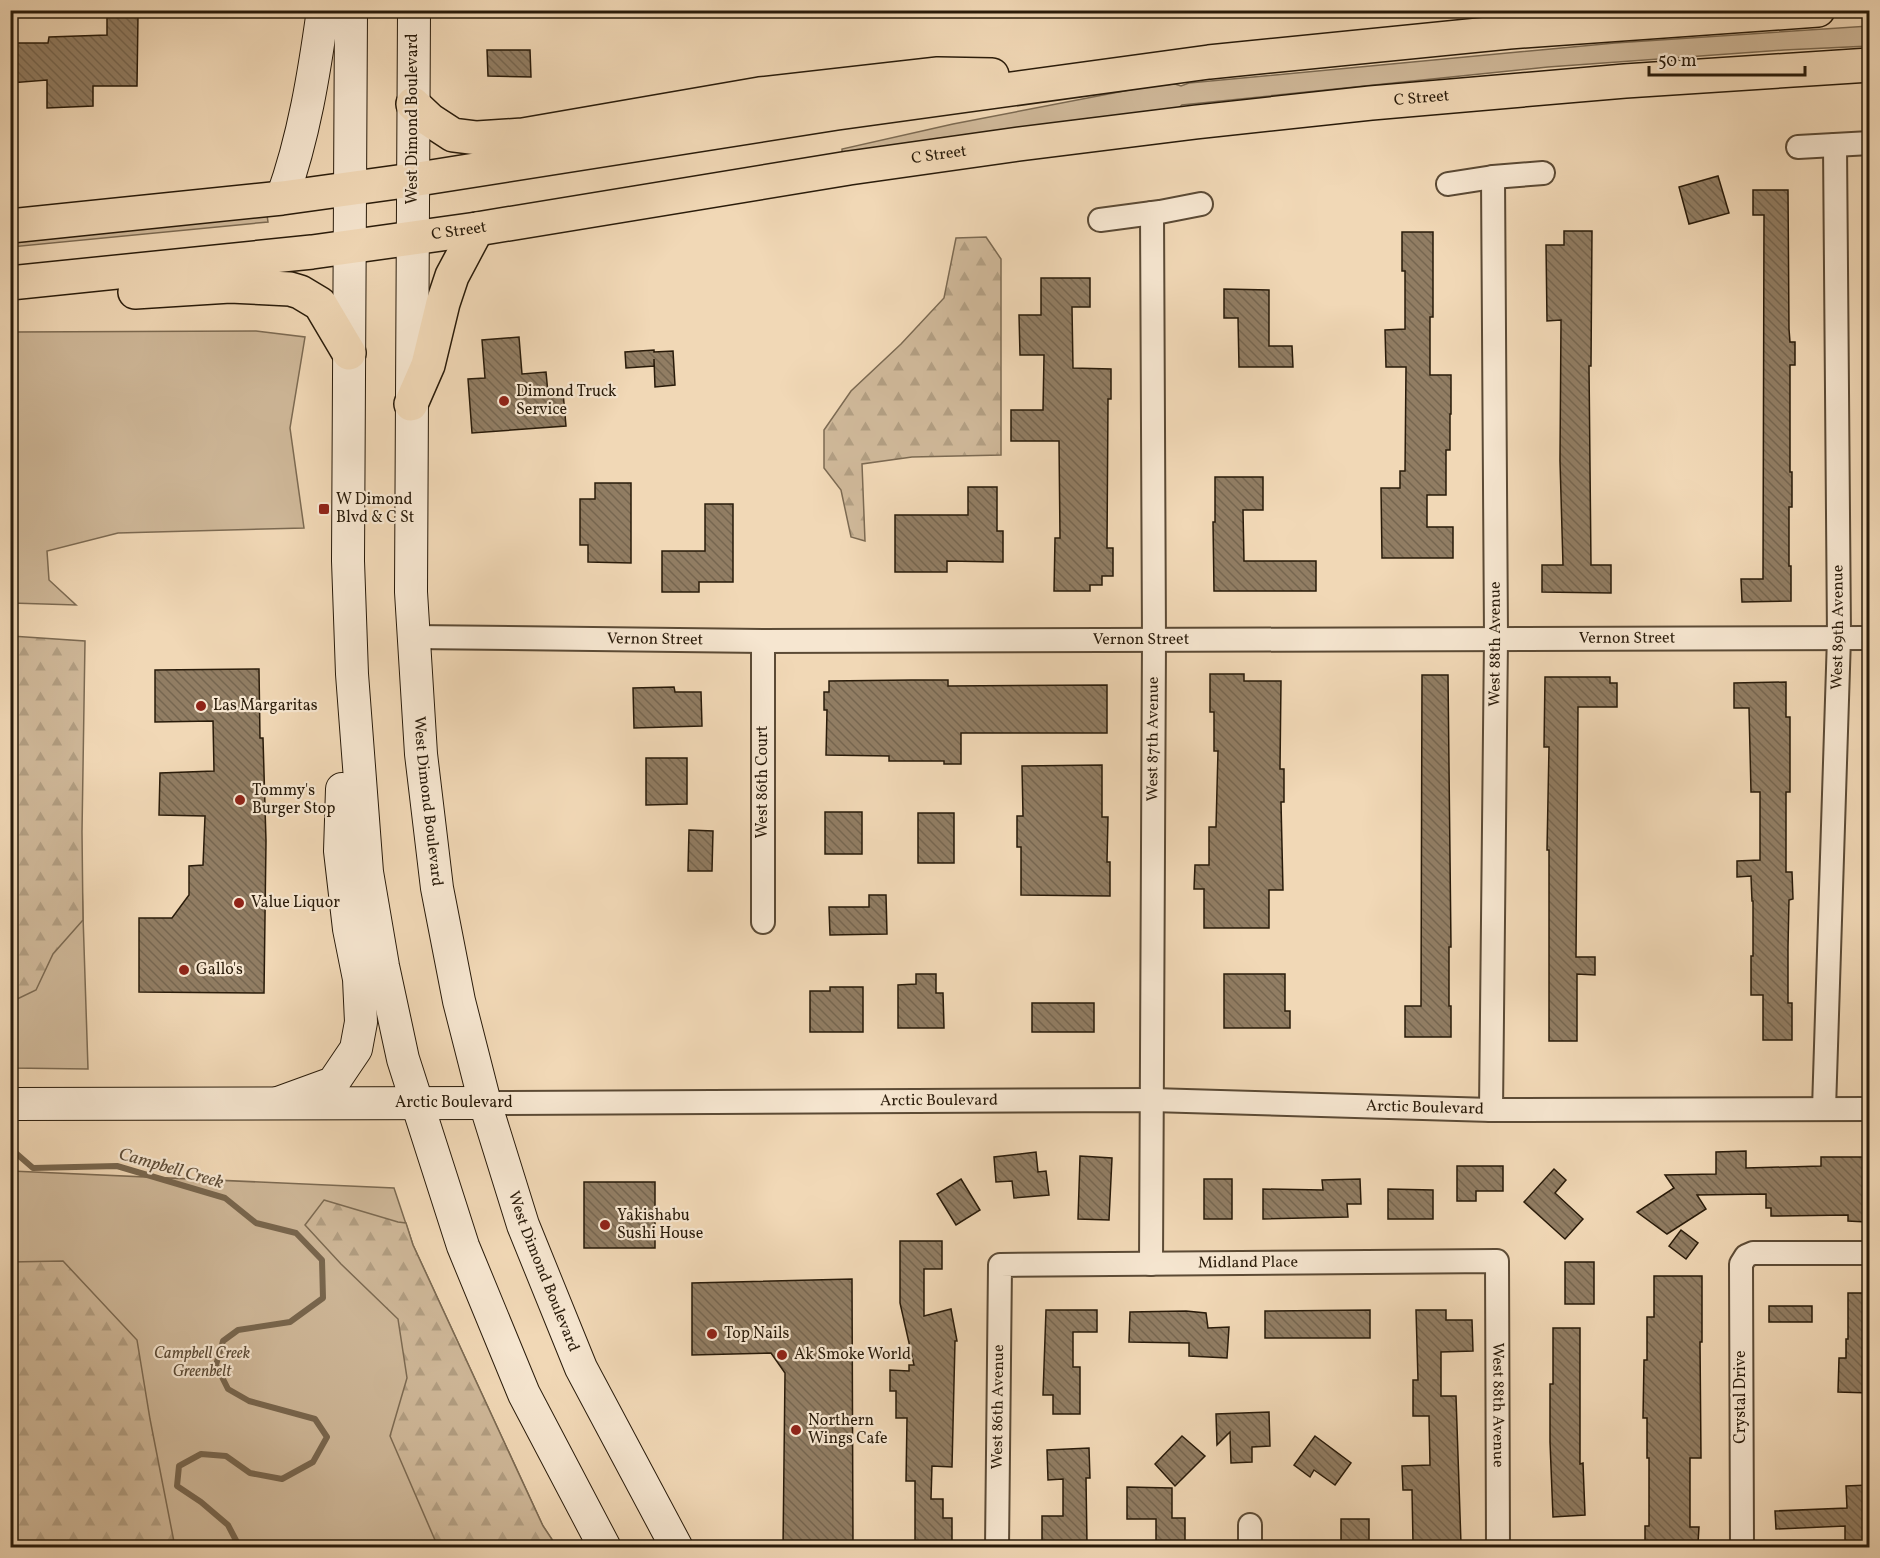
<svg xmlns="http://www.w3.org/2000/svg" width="1880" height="1558" viewBox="0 0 1880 1558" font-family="Vollkorn,serif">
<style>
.green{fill:#cfb899;stroke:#7c6a52;stroke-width:1.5}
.forest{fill:url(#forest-firs);stroke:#7c6a52;stroke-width:1.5}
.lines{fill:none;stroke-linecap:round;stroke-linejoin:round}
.stream{stroke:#78664e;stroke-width:6}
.building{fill:url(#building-back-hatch);stroke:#291b0a;stroke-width:1.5}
.minor-casing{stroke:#5b4a35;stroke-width:26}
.secondary-casing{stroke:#291b0a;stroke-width:34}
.primary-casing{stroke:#291b0a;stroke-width:36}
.minor{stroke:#f6e6d0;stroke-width:22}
.secondary{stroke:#f6e6d0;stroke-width:32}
.primary{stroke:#f1d8b6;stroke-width:33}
.poi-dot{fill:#8f2418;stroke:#f6e6d0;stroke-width:2}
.labels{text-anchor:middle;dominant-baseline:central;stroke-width:4.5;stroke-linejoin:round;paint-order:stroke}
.street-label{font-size:16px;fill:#291b0a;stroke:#f6e6d0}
.poi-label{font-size:16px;fill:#291b0a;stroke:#f6e6d0;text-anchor:start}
.park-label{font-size:16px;font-style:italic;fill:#5b4a35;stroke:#f6e6d0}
.water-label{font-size:18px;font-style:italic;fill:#5e4d38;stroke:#f6e6d0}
</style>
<defs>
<pattern id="forest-firs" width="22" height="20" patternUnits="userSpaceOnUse" patternTransform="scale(1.5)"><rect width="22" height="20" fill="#cfb899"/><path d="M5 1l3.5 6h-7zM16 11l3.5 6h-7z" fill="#b29e82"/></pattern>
<pattern id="building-back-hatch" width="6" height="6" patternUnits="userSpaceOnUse" patternTransform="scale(1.5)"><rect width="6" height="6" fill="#917d63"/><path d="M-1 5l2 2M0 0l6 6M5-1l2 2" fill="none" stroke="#766650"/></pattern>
</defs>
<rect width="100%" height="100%" fill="#f1d8b6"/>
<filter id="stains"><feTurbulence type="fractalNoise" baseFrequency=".00333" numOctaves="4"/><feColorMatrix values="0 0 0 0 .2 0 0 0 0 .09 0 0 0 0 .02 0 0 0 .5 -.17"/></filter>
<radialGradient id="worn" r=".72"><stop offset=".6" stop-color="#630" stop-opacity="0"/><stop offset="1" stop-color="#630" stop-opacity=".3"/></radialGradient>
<!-- green -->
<g class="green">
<path d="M 1869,26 L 1869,46 L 1784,50 L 1548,67 L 1182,105 L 1176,110 L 842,155 L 842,149 L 953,124 L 1150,86 L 1175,84 L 1181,86 L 1189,83 L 1615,43 Z"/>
<path d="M 267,215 L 268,222 L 11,247 L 11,243 Z"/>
<path d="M 256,331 L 305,337 L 290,428 L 304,528 L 118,533 L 47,551 L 49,580 L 76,605 L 11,603 L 11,332 Z"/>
<path d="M 11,813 L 81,854 L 88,1069 L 11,1068 Z"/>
<path d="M 11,1171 L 394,1188 L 413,1245 L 543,1526 L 557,1547 L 11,1548 Z"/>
</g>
<!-- forest -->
<g class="forest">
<path d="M 986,237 L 1001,259 L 1001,455 L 912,457 L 862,464 L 865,541 L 851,537 L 841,490 L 824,468 L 824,430 L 851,391 L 901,344 L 944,298 L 956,238 Z"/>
<path d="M 11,636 L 85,641 L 82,832 L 83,920 L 53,954 L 36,990 L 11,1002 Z"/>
<path d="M 324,1200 L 398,1222 L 406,1223 L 413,1245 L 543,1526 L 557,1547 L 438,1547 L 390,1436 L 407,1378 L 398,1319 L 341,1264 L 305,1225 Z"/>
<path d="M 63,1261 L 137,1340 L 150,1419 L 175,1547 L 11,1547 L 11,1262 Z"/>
</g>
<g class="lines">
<!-- stream -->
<path class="stream" d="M 10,1148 L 33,1168 L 117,1166 L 225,1198 L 256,1223 L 296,1233 L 322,1260 L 323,1298 L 290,1322 L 238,1330 L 223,1341 L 216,1365 L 228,1389 L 249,1401 L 315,1419 L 327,1437 L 313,1462 L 282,1479 L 250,1473 L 226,1456 L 201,1454 L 179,1466 L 177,1486 L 201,1502 L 228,1525 L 240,1548"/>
</g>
<!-- building -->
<g class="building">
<path d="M 138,15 L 137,86 L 93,86 L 93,106 L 47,108 L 47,80 L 10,83 L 10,43 L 48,43 L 49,37 L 107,35 L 107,16 Z"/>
<path d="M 487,50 L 530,50 L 531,77 L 488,76 Z"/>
<path d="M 1718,176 L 1729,213 L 1689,224 L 1679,187 Z"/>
<path d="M 1753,190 L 1788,190 L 1789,329 L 1790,342 L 1795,342 L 1795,365 L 1790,365 L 1790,472 L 1792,472 L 1792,507 L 1789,507 L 1789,566 L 1791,566 L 1791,601 L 1742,602 L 1741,579 L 1763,579 L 1764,215 L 1753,215 Z"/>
<path d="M 1564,231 L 1592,231 L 1591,366 L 1589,366 L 1591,565 L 1611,565 L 1611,593 L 1542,592 L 1542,565 L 1563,565 L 1560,461 L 1561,320 L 1547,321 L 1546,245 L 1564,245 Z"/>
<path d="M 1402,232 L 1433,232 L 1433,317 L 1430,317 L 1430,375 L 1451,375 L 1451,414 L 1450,414 L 1450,450 L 1446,450 L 1446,495 L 1427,495 L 1427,527 L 1453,527 L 1453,558 L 1382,558 L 1381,488 L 1400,488 L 1400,471 L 1405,471 L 1406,367 L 1386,367 L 1385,330 L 1405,329 L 1405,271 L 1402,271 Z"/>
<path d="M 1041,278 L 1090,278 L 1090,307 L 1072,307 L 1073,368 L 1111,369 L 1111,399 L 1108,399 L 1107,548 L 1113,548 L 1113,576 L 1102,576 L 1102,585 L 1090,585 L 1090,591 L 1054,591 L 1055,538 L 1060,538 L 1059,441 L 1011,441 L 1011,410 L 1043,410 L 1044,355 L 1020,355 L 1019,315 L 1041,315 Z"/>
<path d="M 1224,289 L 1269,290 L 1269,346 L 1292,346 L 1293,367 L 1239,367 L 1238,318 L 1224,318 Z"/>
<path d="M 519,337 L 522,374 L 546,372 L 548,393 L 563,392 L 566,426 L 472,433 L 468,379 L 485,378 L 482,340 Z"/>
<path d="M 654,350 L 654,352 L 673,351 L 675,385 L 655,387 L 654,359 L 654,366 L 626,368 L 625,352 Z"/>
<path d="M 1215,477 L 1263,477 L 1263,510 L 1243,510 L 1244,561 L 1316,561 L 1316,591 L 1214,591 L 1213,522 L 1215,522 Z"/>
<path d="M 595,483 L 631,483 L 631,563 L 588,562 L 588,545 L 580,545 L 580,499 L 595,499 Z"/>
<path d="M 968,487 L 997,487 L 997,531 L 1003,531 L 1003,562 L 947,561 L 947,572 L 895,572 L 895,515 L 968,515 Z"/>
<path d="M 705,504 L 733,504 L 733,582 L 699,582 L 699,592 L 662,592 L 662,551 L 705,551 Z"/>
<path d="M 259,669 L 260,738 L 263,738 L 266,841 L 264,993 L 139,992 L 139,918 L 172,918 L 189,895 L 189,866 L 203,865 L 205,816 L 159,815 L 160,773 L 214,771 L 213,721 L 155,722 L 155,670 Z"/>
<path d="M 1210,674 L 1244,674 L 1244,681 L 1281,681 L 1280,769 L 1284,769 L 1284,802 L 1281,802 L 1283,890 L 1269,890 L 1269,928 L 1204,928 L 1204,889 L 1194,889 L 1195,865 L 1209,865 L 1209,827 L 1216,827 L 1218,751 L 1214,751 L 1214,712 L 1210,712 Z"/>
<path d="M 1422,675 L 1448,675 L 1451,947 L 1449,947 L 1449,1006 L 1451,1006 L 1451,1037 L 1405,1037 L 1405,1006 L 1421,1006 Z"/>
<path d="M 1545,677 L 1610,677 L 1610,683 L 1617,683 L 1617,707 L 1578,707 L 1576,957 L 1595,957 L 1595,975 L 1577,974 L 1577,1041 L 1549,1041 L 1549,850 L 1547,850 L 1549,747 L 1544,747 Z"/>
<path d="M 912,680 L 948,680 L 948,686 L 1107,685 L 1107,733 L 961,733 L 961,764 L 944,764 L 944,761 L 889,761 L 889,756 L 826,755 L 827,710 L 824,710 L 824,692 L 829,692 L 829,681 Z"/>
<path d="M 1786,682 L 1786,717 L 1790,717 L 1790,792 L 1786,792 L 1786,872 L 1792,872 L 1793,899 L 1789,900 L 1788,947 L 1788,1003 L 1792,1003 L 1792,1040 L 1763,1040 L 1763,995 L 1751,995 L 1751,956 L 1753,956 L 1753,901 L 1752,901 L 1751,876 L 1737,877 L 1737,861 L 1760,860 L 1760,792 L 1751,792 L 1749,708 L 1734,708 L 1734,683 Z"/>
<path d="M 674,687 L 675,692 L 701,692 L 702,726 L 634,728 L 633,688 Z"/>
<path d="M 646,758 L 687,758 L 687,804 L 646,805 Z"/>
<path d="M 1102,765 L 1102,817 L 1108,817 L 1107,862 L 1110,862 L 1110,896 L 1021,895 L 1021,847 L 1017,847 L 1017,816 L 1023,816 L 1022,766 Z"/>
<rect x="825" y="812" width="37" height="42"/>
<rect x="918" y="813" width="36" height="50"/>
<path d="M 689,830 L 713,831 L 712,871 L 688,871 Z"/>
<path d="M 869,895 L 886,895 L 887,934 L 830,935 L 829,907 L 869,907 Z"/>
<path d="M 916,974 L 936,974 L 936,993 L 943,993 L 944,1028 L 898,1028 L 898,985 L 916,984 Z"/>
<path d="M 1224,974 L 1285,974 L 1285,1011 L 1290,1011 L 1290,1028 L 1224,1028 Z"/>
<path d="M 830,987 L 863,987 L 863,1032 L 810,1032 L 810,991 L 830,991 Z"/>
<rect x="1032" y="1003" width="62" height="29"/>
<path d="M 1746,1151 L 1746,1168 L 1821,1166 L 1821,1157 L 1868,1157 L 1866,1222 L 1848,1221 L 1848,1215 L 1771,1216 L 1771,1208 L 1766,1208 L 1766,1194 L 1697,1195 L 1706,1209 L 1667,1234 L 1637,1212 L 1674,1188 L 1665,1175 L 1716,1174 L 1716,1152 Z"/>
<path d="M 1036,1152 L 1038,1172 L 1046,1171 L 1049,1195 L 1014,1198 L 1012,1181 L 996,1182 L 994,1157 Z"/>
<path d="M 1080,1156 L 1112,1158 L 1109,1220 L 1078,1219 Z"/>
<path d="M 1457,1166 L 1503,1166 L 1503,1191 L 1476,1191 L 1476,1201 L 1457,1201 Z"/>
<path d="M 1554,1169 L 1566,1180 L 1555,1193 L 1583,1219 L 1565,1239 L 1524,1202 Z"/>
<path d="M 961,1179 L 980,1210 L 956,1225 L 937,1194 Z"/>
<rect x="1204" y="1179" width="28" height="40"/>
<path d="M 1360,1179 L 1361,1204 L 1347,1204 L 1348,1217 L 1263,1219 L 1263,1189 L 1323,1190 L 1322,1180 Z"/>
<rect x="584" y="1182" width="71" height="66"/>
<path d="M 1388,1189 L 1433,1190 L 1433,1219 L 1388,1219 Z"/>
<path d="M 1681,1230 L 1698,1243 L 1686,1259 L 1669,1246 Z"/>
<path d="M 900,1241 L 942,1241 L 942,1269 L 924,1269 L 924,1316 L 951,1309 L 957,1341 L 955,1341 L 952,1467 L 932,1466 L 931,1499 L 943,1499 L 943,1518 L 952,1518 L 952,1546 L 915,1546 L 915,1481 L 906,1481 L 907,1418 L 896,1418 L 896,1391 L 890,1391 L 890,1370 L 909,1371 L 909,1365 L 914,1365 L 900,1303 Z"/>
<rect x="1565" y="1262" width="29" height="42"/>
<path d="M 1654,1276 L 1702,1276 L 1702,1342 L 1700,1342 L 1701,1458 L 1690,1458 L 1690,1527 L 1699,1527 L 1698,1543 L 1645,1542 L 1645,1526 L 1649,1526 L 1649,1458 L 1647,1458 L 1647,1418 L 1643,1418 L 1644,1360 L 1647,1360 L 1647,1317 L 1654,1317 Z"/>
<path d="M 852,1279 L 853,1548 L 783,1548 L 785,1373 L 771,1353 L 692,1355 L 692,1283 Z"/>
<path d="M 1848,1293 L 1869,1293 L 1869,1393 L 1838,1392 L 1839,1358 L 1846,1358 L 1846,1339 L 1848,1339 Z"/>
<rect x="1769" y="1306" width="43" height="16"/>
<path d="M 1046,1310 L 1097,1310 L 1097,1332 L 1073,1332 L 1073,1367 L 1080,1367 L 1080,1414 L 1053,1414 L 1053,1395 L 1043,1395 Z"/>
<path d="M 1370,1310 L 1370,1338 L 1265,1338 L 1265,1311 Z"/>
<path d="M 1416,1310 L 1446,1310 L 1446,1320 L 1472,1320 L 1473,1351 L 1441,1352 L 1441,1396 L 1456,1396 L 1461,1544 L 1413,1544 L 1412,1490 L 1403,1490 L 1402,1466 L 1430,1465 L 1429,1416 L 1413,1416 L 1413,1380 L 1418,1380 Z"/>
<path d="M 1186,1311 L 1206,1313 L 1208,1328 L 1229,1327 L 1227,1358 L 1189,1356 L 1189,1343 L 1129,1342 L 1130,1312 Z"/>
<path d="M 1553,1328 L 1580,1328 L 1580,1464 L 1583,1463 L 1585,1515 L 1553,1517 L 1550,1442 L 1550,1384 L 1553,1384 Z"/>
<path d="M 1269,1412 L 1270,1446 L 1252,1447 L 1252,1462 L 1231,1463 L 1230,1432 L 1217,1445 L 1216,1414 Z"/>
<path d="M 1182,1436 L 1205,1456 L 1175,1486 L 1155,1464 Z"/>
<path d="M 1315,1436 L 1351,1463 L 1335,1485 L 1314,1470 L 1310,1477 L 1294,1465 Z"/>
<path d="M 1089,1448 L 1090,1478 L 1086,1478 L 1087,1544 L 1042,1544 L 1042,1516 L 1063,1516 L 1063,1479 L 1048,1480 L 1047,1450 Z"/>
<path d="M 1868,1485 L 1869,1548 L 1845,1548 L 1845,1526 L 1776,1529 L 1775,1511 L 1847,1508 L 1846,1486 Z"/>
<path d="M 1127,1487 L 1172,1488 L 1172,1518 L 1185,1518 L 1185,1548 L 1156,1548 L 1156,1519 L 1127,1519 Z"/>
<rect x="1341" y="1519" width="28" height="29"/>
</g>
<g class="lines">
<defs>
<g id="minor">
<path d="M 1798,147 L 1870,143"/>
<path d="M 1448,184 L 1493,177 L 1543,173"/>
<path d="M 1100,220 L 1160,212 L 1201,204"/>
<path id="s1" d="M 413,637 L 763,641 L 1870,638"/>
<path d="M 763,641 L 763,922"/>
<path id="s2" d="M 485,1103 L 1152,1100 L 1491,1110 L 1870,1109"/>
<path id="s3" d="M 1824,1109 L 1839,637 L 1835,145"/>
<path id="s4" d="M 1491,1110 L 1496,638 L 1493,177"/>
<path id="s5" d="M 1151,1264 L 1154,640 L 1152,213"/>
<path id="s6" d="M 997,1548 L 1000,1265 L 1497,1261 L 1498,1548"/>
<path d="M 1250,1548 L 1250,1525"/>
<path d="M 1742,1548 L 1741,1264 L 1746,1256 L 1753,1253 L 1870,1253"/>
</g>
<g id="secondary">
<path d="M 351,10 L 348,561 L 352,674 L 367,872 L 383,966 L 403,1059 L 463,1246 L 524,1394 L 605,1548"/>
<path id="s7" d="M 414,10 L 411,592 L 421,754 L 437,888 L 459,1001 L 485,1103 L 523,1225 L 581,1368 L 677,1548"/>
<path d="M 282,198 C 304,137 314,74 323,10"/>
<path d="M 278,1103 L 333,1083 L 356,1049 L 361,1022 L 359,979 L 349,929 L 340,851 L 342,789"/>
<path d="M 10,1104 L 485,1103"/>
</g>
<g id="primary">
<path d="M 413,104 L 430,120 L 453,135 L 477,138 L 523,135 L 760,94 L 938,74 L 992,75"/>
<path d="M 10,226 L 282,198 L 412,180 L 837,113 L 1209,62 L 1509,32 L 1818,10"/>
<path id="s8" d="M 10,283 L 312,252 L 477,229 L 849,168 L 1019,144 L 1196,122 L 1371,103 L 1625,81 L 1870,65"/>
<path d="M 135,292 L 230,286 L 290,289 L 300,292 L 320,304 L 349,353"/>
<path d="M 411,404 L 428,365 L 443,303 L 452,276 L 477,229"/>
</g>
</defs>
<!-- minor casing -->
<use href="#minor" class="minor-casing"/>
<!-- secondary casing -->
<use href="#secondary" class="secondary-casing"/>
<!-- primary casing -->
<use href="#primary" class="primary-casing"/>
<!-- minor -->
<use href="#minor" class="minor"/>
<!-- secondary -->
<use href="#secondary" class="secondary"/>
<!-- primary -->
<use href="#primary" class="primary"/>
</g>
<!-- markers -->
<g class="poi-dot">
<circle cx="504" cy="401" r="6"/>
<rect x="318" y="503" width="12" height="12" rx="3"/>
<circle cx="201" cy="706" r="6"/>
<circle cx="240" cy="800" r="6"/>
<circle cx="239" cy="903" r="6"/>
<circle cx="184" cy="970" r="6"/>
<circle cx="605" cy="1225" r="6"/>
<circle cx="712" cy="1334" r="6"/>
<circle cx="782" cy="1355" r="6"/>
<circle cx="796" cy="1430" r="6"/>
</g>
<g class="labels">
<!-- street labels -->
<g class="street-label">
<text stroke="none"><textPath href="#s8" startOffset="1424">C Street</textPath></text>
<text transform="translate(413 119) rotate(-90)">West Dimond Boulevard</text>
<text stroke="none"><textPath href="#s8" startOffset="938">C Street</textPath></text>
<text stroke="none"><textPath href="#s8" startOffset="452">C Street</textPath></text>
<text stroke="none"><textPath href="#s3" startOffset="482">West 89th Avenue</textPath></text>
<text stroke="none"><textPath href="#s1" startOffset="1214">Vernon Street</textPath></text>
<text stroke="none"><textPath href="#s1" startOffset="242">Vernon Street</textPath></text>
<text stroke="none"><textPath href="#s1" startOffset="728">Vernon Street</textPath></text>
<text stroke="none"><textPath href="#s4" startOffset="466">West 88th Avenue</textPath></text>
<text stroke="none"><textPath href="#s5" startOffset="525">West 87th Avenue</textPath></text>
<text transform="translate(763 782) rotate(-90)">West 86th Court</text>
<text stroke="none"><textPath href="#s7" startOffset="792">West Dimond Boulevard</textPath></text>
<text stroke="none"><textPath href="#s2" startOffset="454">Arctic Boulevard</textPath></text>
<text x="454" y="1103">Arctic Boulevard</text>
<text stroke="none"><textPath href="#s2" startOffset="940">Arctic Boulevard</textPath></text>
<text stroke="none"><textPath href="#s6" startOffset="531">Midland Place</textPath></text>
<text stroke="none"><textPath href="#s7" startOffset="1278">West Dimond Boulevard</textPath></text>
<text transform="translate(1741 1397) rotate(-90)">Crystal Drive</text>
<text stroke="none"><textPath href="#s6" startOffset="924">West 88th Avenue</textPath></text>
<text stroke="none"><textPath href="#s6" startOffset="141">West 86th Avenue</textPath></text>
</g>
<!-- poi labels -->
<g class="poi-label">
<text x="516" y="392">Dimond Truck<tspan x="516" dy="18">Service</tspan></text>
<text x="336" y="500">W Dimond<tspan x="336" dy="18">Blvd &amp; C St</tspan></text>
<text x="213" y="706">Las Margaritas</text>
<text x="252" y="791">Tommy's<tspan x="252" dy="18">Burger Stop</tspan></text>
<text x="251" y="903">Value Liquor</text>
<text x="196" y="970">Gallo's</text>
<text x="617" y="1216">Yakishabu<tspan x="617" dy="18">Sushi House</tspan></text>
<text x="724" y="1334">Top Nails</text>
<text x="794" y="1355">Ak Smoke World</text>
<text x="808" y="1421">Northern<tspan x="808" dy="18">Wings Cafe</tspan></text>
</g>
<!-- park labels -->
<g class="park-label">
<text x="202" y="1354">Campbell Creek<tspan x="202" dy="18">Greenbelt</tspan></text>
</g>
<!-- water labels -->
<g class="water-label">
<text transform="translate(171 1169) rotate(16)">Campbell Creek</text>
</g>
</g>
<!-- margin -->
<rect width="1880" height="1558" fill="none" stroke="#f1d8b6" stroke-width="36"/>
<rect x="12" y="12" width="1856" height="1534" fill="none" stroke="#291b0a" stroke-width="3"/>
<rect x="18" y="18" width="1844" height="1522" fill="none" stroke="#291b0a" stroke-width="1.5"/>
<!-- scale -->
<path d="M1649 66v9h156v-9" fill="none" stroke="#291b0a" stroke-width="3"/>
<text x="1658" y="66" font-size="18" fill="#291b0a" stroke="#f6e6d0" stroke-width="4.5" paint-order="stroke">50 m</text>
<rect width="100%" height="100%" filter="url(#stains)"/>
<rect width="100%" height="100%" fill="url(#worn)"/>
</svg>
